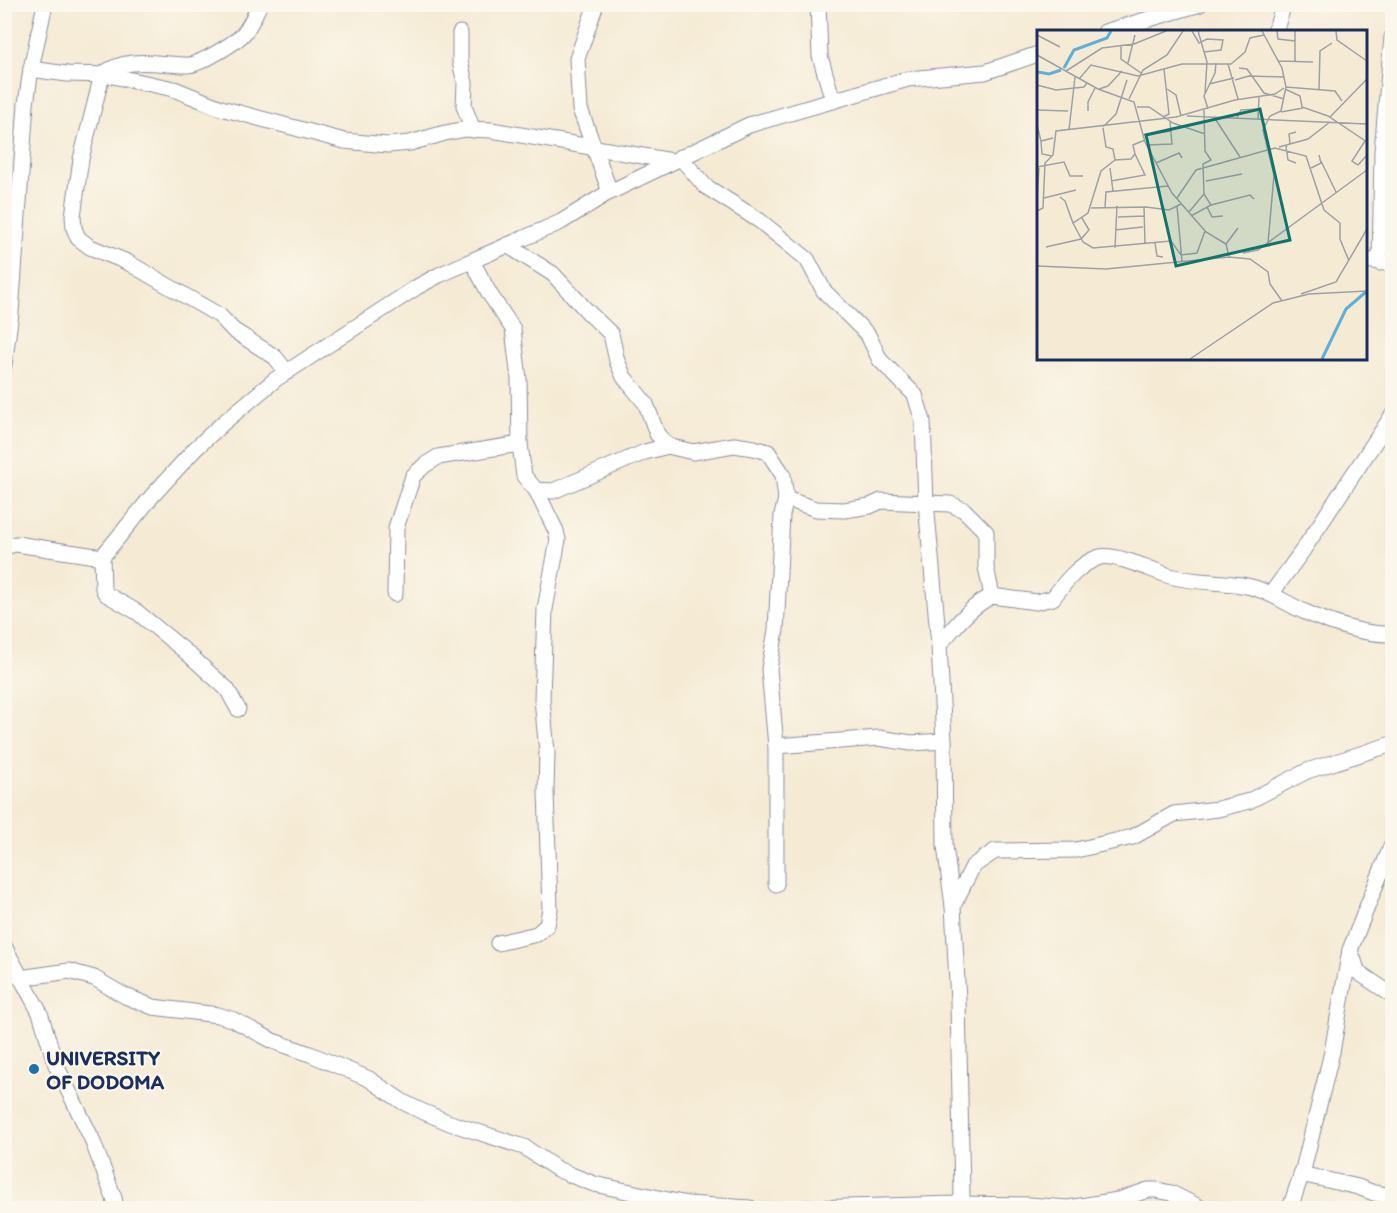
<svg xmlns="http://www.w3.org/2000/svg" width="1397" height="1213" viewBox="0 0 1397 1213" font-family="Itim,sans-serif">
<style>
.lines{fill:none;stroke-linecap:round;stroke-linejoin:round}
.minor-casing{stroke:#888d9a;stroke-width:17}
.minor{stroke:#fff;stroke-width:15}
.poi-dot{fill:#1f6fb2;stroke:#fbf7ec;stroke-width:2}
.labels{text-anchor:middle;dominant-baseline:central;stroke-width:4.5;stroke-linejoin:round;paint-order:stroke}
.poi-label{font-size:21px;font-weight:bold;fill:#1b2f5e;stroke:#fbf7ec;text-anchor:start}
.inset-river{fill:none;stroke:#5fafda;stroke-width:3}
.inset-road{fill:none;stroke:#9ea0a5;stroke-width:1.5}
.view{fill:#0f766e;fill-opacity:0.15;stroke:#0f766e;stroke-width:3}
.inset-edge{fill:none;stroke:#1b2f5e;stroke-width:3}
</style>
<rect width="100%" height="100%" fill="#fbf7ec"/>
<filter id="ink" filterUnits="userSpaceOnUse"><feTurbulence type="fractalNoise" baseFrequency=".0167" numOctaves="2"/><feDisplacementMap in="SourceGraphic" scale="12" xChannelSelector="R" yChannelSelector="G"/><feConvolveMatrix kernelMatrix="1 2 1 2 8 2 1 2 1" color-interpolation-filters="sRGB"/></filter>
<filter id="wash" filterUnits="userSpaceOnUse"><feTurbulence type="fractalNoise" baseFrequency=".008" numOctaves="4" result="noise"/><feDisplacementMap in="SourceGraphic" scale="24" xChannelSelector="R" yChannelSelector="G"/><feGaussianBlur stdDeviation="1.35" result="paint"/><feColorMatrix in="noise" values="0 0 0 0 0 0 0 0 0 0 0 0 0 0 0 0 0 1.4 0 .05"/><feComposite in="paint" operator="in"/></filter>
<g filter="url(#wash)">
<rect width="100%" height="100%" fill="#f5ebd5"/>
</g>
<g filter="url(#ink)">
<g class="lines">
<defs>
<g id="minor">
<path d="M 260,4 C 255,13 251,25 244,33 C 237,42 199,65 188,65 C 158,65 127,55 102,75 L 81,159 L 73,216 L 74,228 L 78,238 L 90,247 L 127,262 L 220,316 L 233,330 L 275,357 L 287,372"/>
<path d="M 596,4 L 577,59 L 580,109 L 610,192"/>
<path d="M 818,4 L 820,56 L 833,101"/>
<path d="M 1105,32 L 1200,4"/>
<path d="M 1275,32 L 1284,4"/>
<path d="M 460,33 L 460,61 L 465,83 L 464,106 L 473,130"/>
<path d="M 31,69 L 67,74 L 108,75 L 174,89 L 221,108 L 344,141 L 388,145 L 410,143 L 445,133 L 466,129 L 491,130 L 672,161"/>
<path d="M 680,157 L 705,186 L 760,221 L 807,259 L 824,291 L 868,335 L 880,360 L 915,395 L 923,421 L 926,503 L 939,645 L 944,741 L 945,846 L 953,906 L 958,1001 L 962,1195 L 959,1204"/>
<path d="M 507,245 L 553,274 L 587,311 L 611,334 L 617,361 L 624,377 L 646,404 L 657,434 L 668,446 L 693,452 L 734,445 L 754,448 L 768,452 L 783,475 L 786,499 L 816,509 L 844,510 L 870,506 L 881,501 L 950,504 L 964,510 L 986,532 L 986,567 L 992,596 L 1036,602 L 1053,598 C 1065,582 1080,563 1100,557 C 1115,553 1154,571 1170,576 C 1197,584 1224,580 1251,587 C 1271,592 1287,604 1305,612 C 1332,624 1363,635 1392,634"/>
<path d="M 1366,260 L 1392,264"/>
<path d="M 472,261 L 489,293 L 513,329 L 519,379 L 520,444 L 524,476 L 536,490 L 553,491 L 645,452 L 668,446"/>
<path d="M 1380,263 L 1382,152 L 1392,37"/>
<path d="M 4,365 L 11,313 L 26,104 L 31,69 L 45,4"/>
<path d="M 4,547 L 16,544 L 102,557 L 153,495 L 195,449 L 223,423 L 276,379 L 417,287 L 439,275 L 561,222 L 606,194 L 749,125 L 908,79 L 985,72 L 1038,54"/>
<path d="M 102,557 L 103,589 L 106,594 L 137,612 L 186,652 L 227,689 L 238,709"/>
<path d="M 395,594 L 396,528 L 413,476 L 425,465 L 438,457 L 520,444"/>
<path d="M 1271,594 L 1303,550 L 1392,416"/>
<path d="M 939,645 C 955,627 969,607 992,596"/>
<path d="M 776,746 L 879,738 L 911,743 L 944,741"/>
<path d="M 776,884 L 776,746 L 769,669 L 776,630 L 782,515 L 786,499"/>
<path d="M 953,906 L 973,866 L 995,851 L 1076,850 L 1133,837 L 1174,814 L 1218,809 L 1249,801 L 1307,771 L 1392,744"/>
<path d="M 498,943 L 537,934 L 547,925 L 550,909 L 546,792 L 547,752 L 542,699 L 545,609 L 558,540 L 556,531 L 536,490"/>
<path d="M 4,946 L 40,1013 L 56,1065 L 91,1137 L 114,1198 L 116,1208"/>
<path d="M 1350,950 L 1358,972 L 1392,995"/>
<path d="M 20,978 L 69,971 L 94,978 L 125,996 L 153,1007 L 218,1015 L 234,1020 L 273,1041 L 310,1054 L 369,1079 L 403,1102 L 419,1110 L 450,1123 L 524,1147 L 557,1169 L 571,1175 L 594,1184 L 687,1204 L 750,1208"/>
<path d="M 1301,1174 L 1358,1187 L 1374,1193 L 1392,1196"/>
<path d="M 808,1208 L 959,1204 L 1029,1205 L 1068,1208 L 1118,1200 L 1148,1190 L 1157,1190 L 1171,1193 L 1201,1208"/>
<path d="M 1290,1208 L 1303,1170 L 1332,1052 L 1350,950 L 1392,844"/>
</g>
</defs>
<!-- minor casing -->
<use href="#minor" class="minor-casing"/>
<!-- minor -->
<use href="#minor" class="minor"/>
</g>
</g>
<!-- markers -->
<circle class="poi-dot" cx="34" cy="1069" r="6"/>
<g class="labels">
<!-- poi labels -->
<g class="poi-label">
<text x="46" y="1057">UNIVERSITY<tspan x="46" dy="24">OF DODOMA</tspan></text>
</g>
</g>
<!-- overview -->
<g transform="translate(1037 30)">
<rect width="330" height="330" fill="#f5ebd5"/>
<path class="inset-river" d="M 27,38 L 37,20 L 70,8 L 74,1M 1,42 L 12,44 L 24,40M 285,329 L 309,279 L 330,261"/>
<path class="inset-road" d="M 155,1 L 162,13 L 170,9 L 186,10 L 184,20 L 167,22M 161,1 L 170,32 L 168,63M 225,1 L 245,38 L 249,57 L 244,81 L 233,86 L 226,100 L 237,145 L 231,213M 240,1 L 241,9 L 258,11M 258,1 L 258,31M 299,1 L 300,10 L 330,31M 0,5 L 23,17M 84,16 L 84,29 L 104,43M 0,25 L 61,59 L 97,72 L 108,112 L 135,163 L 169,202 L 189,214 L 192,227 L 213,229 L 231,242 L 233,254 L 245,271M 241,31 L 276,32M 91,33 L 98,5M 191,34 L 201,69M 202,38 L 210,39 L 227,63 L 247,69M 29,41 L 65,18 L 97,14 L 129,1M 42,49 L 54,35 L 101,46 L 145,34 L 194,34 L 208,22 L 213,8 L 227,5M 198,50 L 212,46 L 247,47M 172,54 L 197,48M 0,55 L 19,60 L 47,57 L 50,53M 249,57 L 298,61 L 305,71M 62,59 L 71,56 L 85,41M 130,59 L 139,65 L 144,86M 248,59 L 263,66 L 265,77 L 291,86 L 330,112M 282,59 L 283,21 L 295,13M 92,69 L 106,40 L 130,25 L 146,1M 100,77 L 112,77 L 136,93 L 168,104M 171,79 L 167,66 L 178,43 L 179,33M 0,80 L 31,81M 51,81 L 51,72 L 58,58M 244,82 L 266,78M 150,86 L 330,94M 126,87 L 132,84 L 127,39M 177,87 L 203,127M 293,87 L 330,49M 200,88 L 204,80 L 221,79M 221,89 L 222,67M 0,95 L 4,111 L 16,108M 66,97 L 79,84 L 90,50M 32,100 L 38,47M 259,102 L 252,104 L 253,113 L 249,117 L 251,130 L 259,133M 106,105 L 134,101M 4,111 L 5,124 L 15,126M 328,111 L 315,131 L 321,135 L 330,125M 110,115 L 135,114 L 133,92M 242,117 L 271,109 L 293,92M 78,130 L 94,129 L 98,124 L 96,115 L 108,110M 284,131 L 299,162M 119,133 L 142,123 L 145,128M 0,137 L 27,132 L 33,146 L 46,146M 73,138 L 76,161M 274,138 L 284,133 L 282,125M 74,151 L 108,145 L 98,124M 169,151 L 205,144M 23,167 L 28,171 L 36,193 L 51,183 L 64,141 L 78,130 L 76,119 L 69,117 L 66,98M 7,168 L 39,160M 140,168 L 159,140 L 238,118 L 269,126 L 287,180 L 303,193 L 303,209 L 312,231M 0,169 L 2,138M 174,175 L 213,165 L 217,169M 140,176 L 145,231M 68,177 L 69,162 L 131,156M 107,177 L 108,214M 170,177 L 175,187 L 186,186M 54,178 L 109,177 L 132,180 L 144,174M 0,181 L 6,178 L 8,133 L 16,125 L 19,101 L 139,87 L 198,70 L 238,64 L 247,58M 152,182 L 167,164 L 166,134 L 174,130 L 168,121 L 167,80M 154,186 L 174,175 L 167,164M 81,187 L 107,186M 36,193 L 46,212 L 56,218 L 134,211 L 144,225 L 160,223 L 168,201M 78,200 L 106,197M 118,213 L 120,226 L 126,227M 189,214 L 201,198M 9,217 L 44,209 L 52,200 L 45,188M 78,218 L 80,176M 206,223 L 221,220 L 330,140M 0,236 L 69,239 L 192,227M 264,264 L 299,252 L 330,199M 153,329 L 236,273 L 272,264 L 330,261"/>
<path class="view" d="M 223,79 L 253,210 L 139,236 L 109,105 Z"/>
<rect width="330" height="330" class="inset-edge"/>
</g>
<!-- margin -->
<rect width="1397" height="1213" fill="none" stroke="#fbf7ec" stroke-width="24"/>
</svg>
